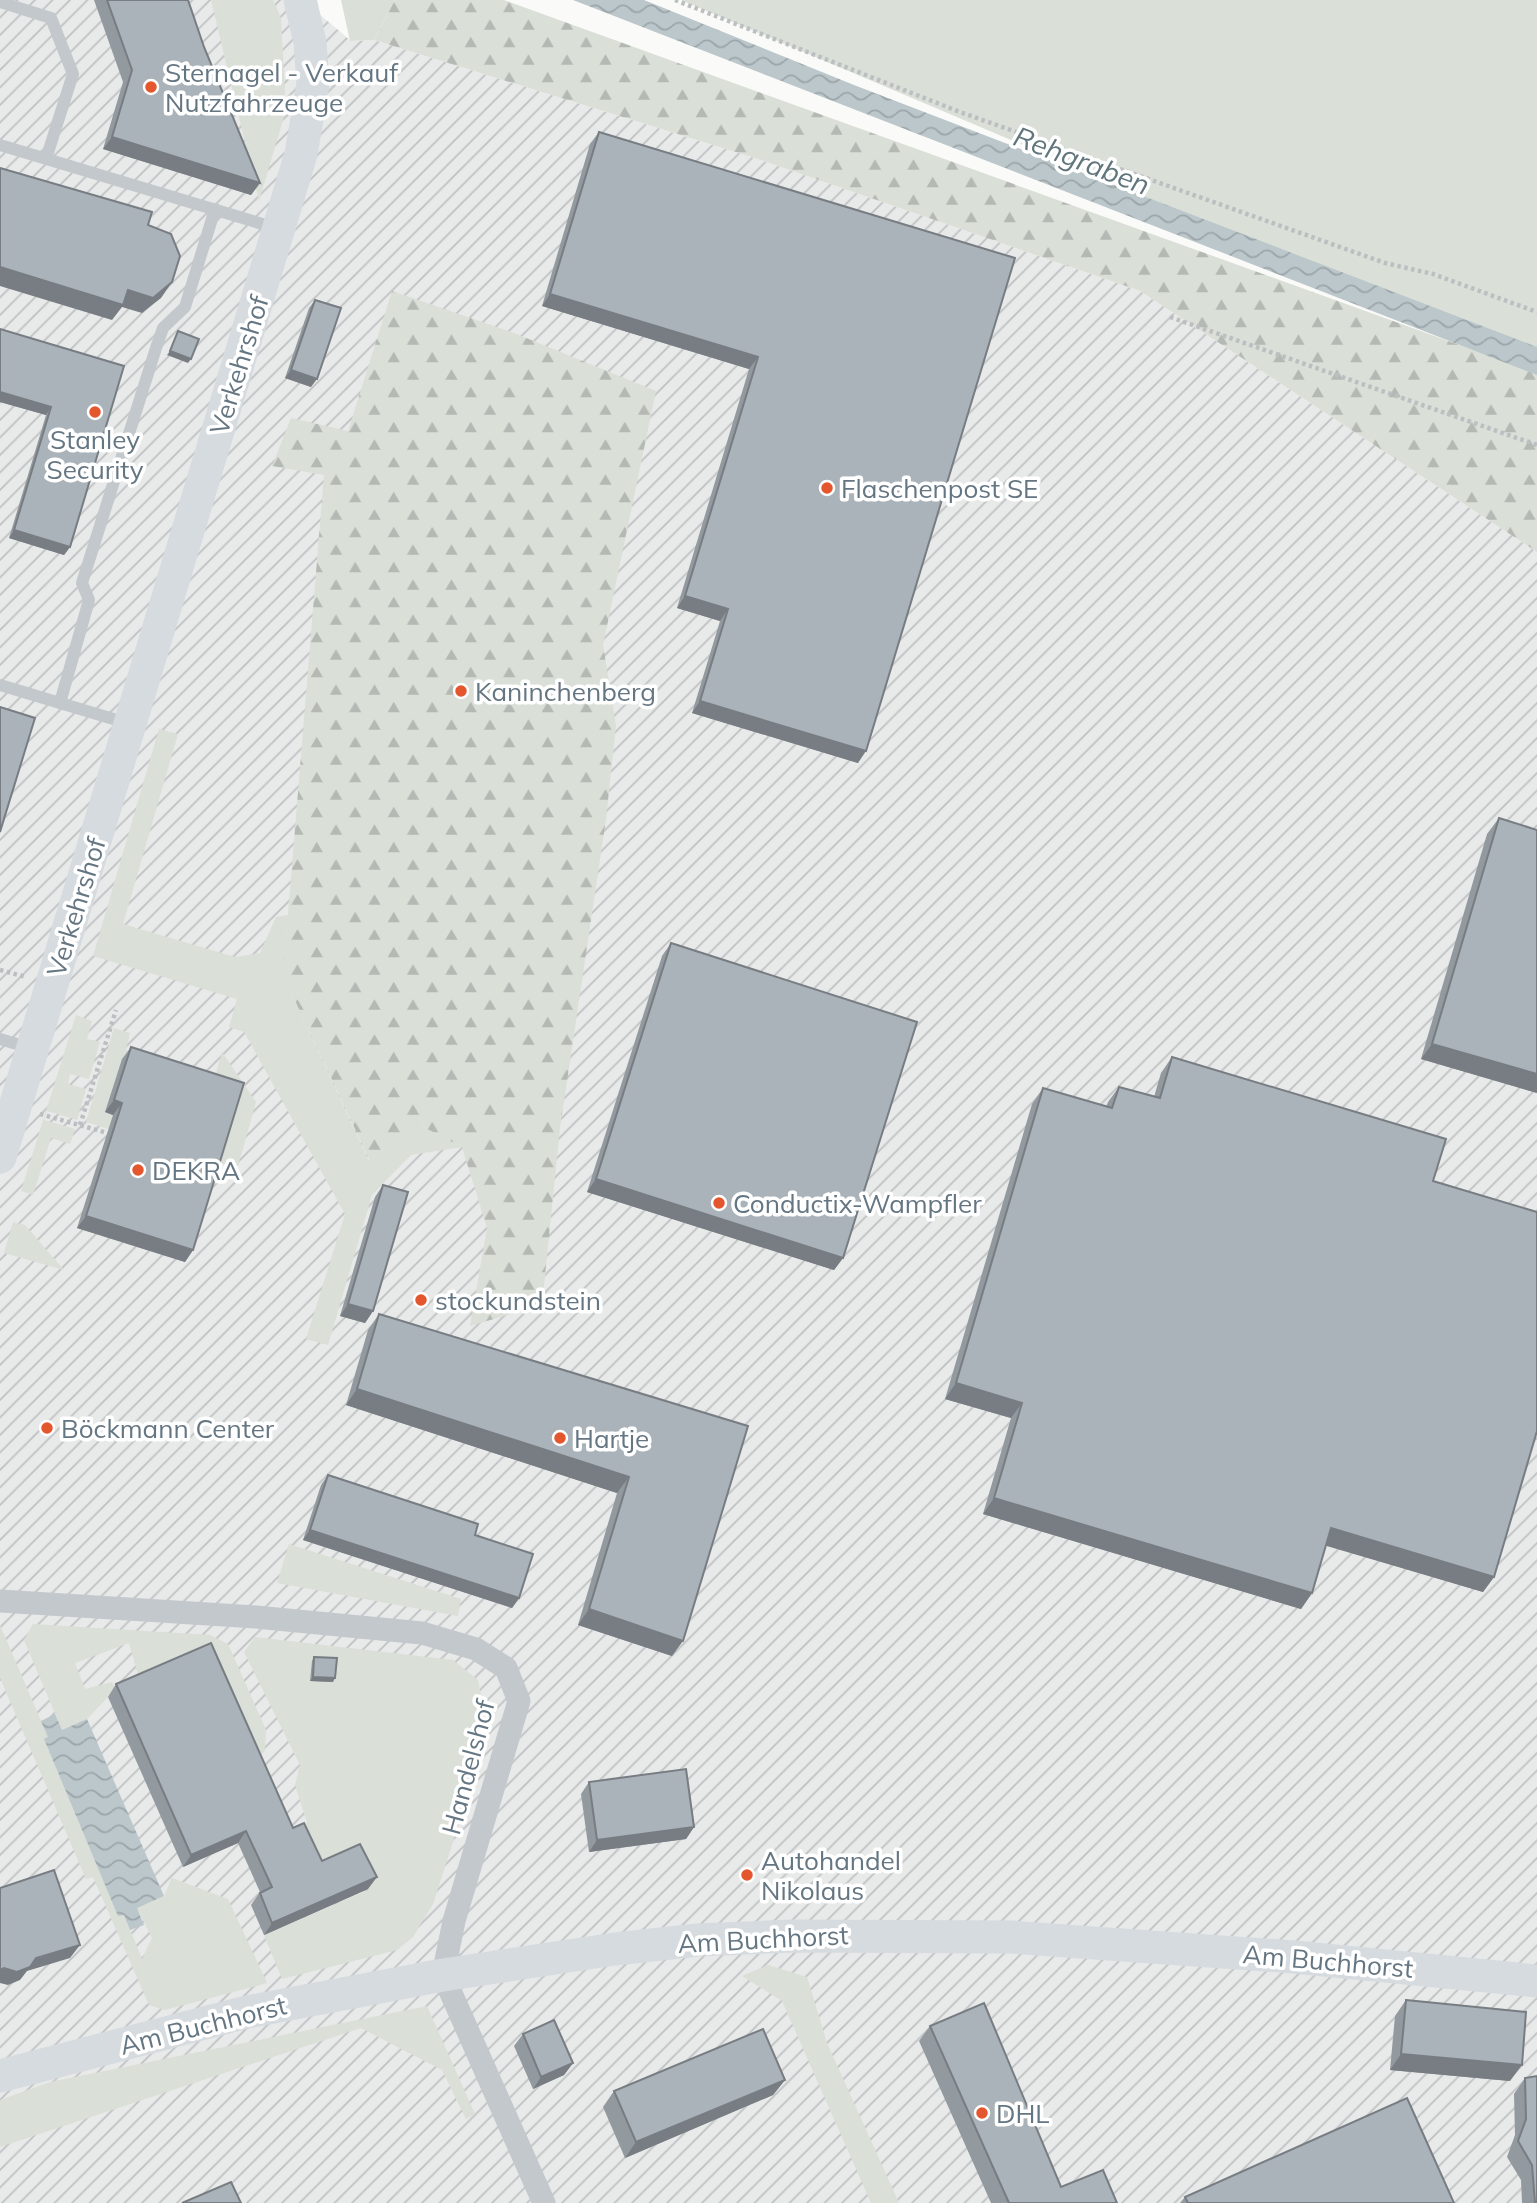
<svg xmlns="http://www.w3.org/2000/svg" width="1537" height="2203" viewBox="0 0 1537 2203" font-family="Mulish,sans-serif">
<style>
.industrial{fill:url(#industrial-furrows)}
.green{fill:#dadfd7}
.forest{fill:url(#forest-firs)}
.water{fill:url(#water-waves)}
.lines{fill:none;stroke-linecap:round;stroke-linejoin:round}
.path{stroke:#bbbfc2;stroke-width:4.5;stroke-dasharray:3.5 3.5;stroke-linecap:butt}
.service{stroke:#c3c8cc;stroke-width:12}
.minor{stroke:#c3c8cc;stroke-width:23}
.secondary{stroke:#d6dbdf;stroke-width:33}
.wall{fill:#929a9f}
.shaded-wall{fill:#777d82}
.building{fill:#aab3b9;stroke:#777d82;stroke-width:2}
.poi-dot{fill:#e4572e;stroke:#fff;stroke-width:2.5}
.labels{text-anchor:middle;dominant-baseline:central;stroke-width:7;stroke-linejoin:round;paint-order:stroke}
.poi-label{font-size:26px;fill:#657683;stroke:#fff;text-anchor:start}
.street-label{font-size:26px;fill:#657683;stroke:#fff}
.water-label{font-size:28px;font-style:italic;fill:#60757c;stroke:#fff}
</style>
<defs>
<pattern id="industrial-furrows" width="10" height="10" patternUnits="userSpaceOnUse" patternTransform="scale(1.75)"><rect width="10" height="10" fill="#e8e9e9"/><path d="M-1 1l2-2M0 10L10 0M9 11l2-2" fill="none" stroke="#c0c1c2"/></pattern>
<pattern id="forest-firs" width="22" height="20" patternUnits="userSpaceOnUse" patternTransform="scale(1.75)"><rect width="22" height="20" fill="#dadfd7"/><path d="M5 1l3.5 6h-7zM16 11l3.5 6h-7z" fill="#b4b9b4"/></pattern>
<pattern id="water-waves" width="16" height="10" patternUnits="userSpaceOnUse" patternTransform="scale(1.75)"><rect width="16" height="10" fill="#bbc7cb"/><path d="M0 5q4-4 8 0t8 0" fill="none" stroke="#9ca6aa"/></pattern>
</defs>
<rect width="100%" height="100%" fill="#fafaf8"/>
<!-- industrial -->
<path class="industrial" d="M 0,0 L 303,0 L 351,41 L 374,40 L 758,159 L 1140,291 L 1537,552 L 1537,2203 L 0,2203 Z"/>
<!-- green -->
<g class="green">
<path d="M 211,0 L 273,0 L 281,18 L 286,110 L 259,201 Z"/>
<path d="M 341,0 L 395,0 L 374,40 L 350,41 Z"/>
<path d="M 681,0 L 1537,0 L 1537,363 Z"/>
<path d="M 159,729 L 178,734 L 123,924 L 235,957 L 260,953 L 276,917 L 288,915 L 283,975 L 369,1161 L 412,1121 L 462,1147 L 411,1155 L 372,1195 L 328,1345 L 306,1339 L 345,1214 L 244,1032 L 229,1027 L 237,999 L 93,956 Z"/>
<path d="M 76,1015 L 92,1021 L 87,1039 L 100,1042 L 89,1079 L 70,1074 L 68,1084 L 86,1089 L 77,1120 L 47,1111 L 44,1120 L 75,1129 L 70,1144 L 51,1138 L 33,1195 L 21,1191 Z"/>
<path d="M 114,1028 L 130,1033 L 126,1050 L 215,1078 L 222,1052 L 256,1102 L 238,1166 L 236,1168 L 163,1145 L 123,1059 L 105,1112 L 128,1120 L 112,1130 L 86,1122 Z"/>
<path d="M 13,1222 L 25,1225 L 64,1270 L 4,1253 Z"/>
<path d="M 289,1544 L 461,1599 L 458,1616 L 277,1583 Z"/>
<path d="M 33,1624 L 210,1635 L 228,1644 L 266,1730 L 265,1751 L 251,1764 L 140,1682 L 129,1643 L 75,1663 L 85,1689 L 112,1682 L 118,1692 L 108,1697 L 87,1719 L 62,1730 L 24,1640 Z"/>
<path d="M 0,1625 L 48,1737 L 44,1739 L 118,1915 L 124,1915 L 142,1959 L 152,1938 L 137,1908 L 164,1896 L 172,1878 L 228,1899 L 267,1983 L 165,2010 L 149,2005 L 93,1877 L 86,1879 L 0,1678 Z"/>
<path d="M 255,1637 L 453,1660 L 478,1680 L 486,1723 L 478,1764 L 433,1904 L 413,1937 L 397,1950 L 282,1979 L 264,1935 L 368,1890 L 314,1873 L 295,1835 L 307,1822 L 295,1785 L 300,1765 L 244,1652 Z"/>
<path d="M 768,1965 L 807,1977 L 827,2043 L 899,2203 L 871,2203 L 782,2001 L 742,1976 Z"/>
<path d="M 427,2006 L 475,2114 L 466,2119 L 442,2070 L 361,2028 L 0,2147 L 0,2100 L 50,2082 Z"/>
</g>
<!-- forest -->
<g class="forest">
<path d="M 395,0 L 504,0 L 1537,373 L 1537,552 L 1140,291 L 758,159 L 374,40 Z"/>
<path d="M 392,291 L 514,333 L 656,391 L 603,645 L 616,726 L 606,819 L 560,1128 L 542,1305 L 470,1326 L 487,1228 L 462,1147 L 412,1121 L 370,1161 L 283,975 L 324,475 L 272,466 L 291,418 L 348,431 Z"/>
</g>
<!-- water -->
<g class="water">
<path d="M 573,0 L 644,0 L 854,85 L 1537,347 L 1537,375 Z"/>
<path d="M 55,1714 L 62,1730 L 87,1719 L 164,1896 L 137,1908 L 144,1925 L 130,1930 L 124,1915 L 118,1916 L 44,1739 L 48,1737 L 41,1721 Z"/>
</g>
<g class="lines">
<!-- path -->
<g class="path">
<path d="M 675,0 L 960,112 L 1385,263 L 1433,274 L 1537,312"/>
<path d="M 1170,317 L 1537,445"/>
<path d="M 0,970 L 26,977"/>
<path d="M 40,1114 L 111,1134"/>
<path d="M 80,1125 L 116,1010"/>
</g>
<!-- service -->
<g class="service">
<path d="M 0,2 L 51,18 L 73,74 L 46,159"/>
<path d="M 0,145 L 279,229"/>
<path d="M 0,685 L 130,724"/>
<path d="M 60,703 L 89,600 L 82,583 L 156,348 L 163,328 L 185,307 L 215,209"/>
<path d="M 0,1039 L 30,1048"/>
</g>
<!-- minor -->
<path class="minor" d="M 0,1601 L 256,1617 L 422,1633 L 476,1649 L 506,1668 L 519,1701 L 454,1921 L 443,1975 L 544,2203"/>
<!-- secondary -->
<g class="secondary">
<path d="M 0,1157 L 301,154 L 313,84 L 310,42 L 300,0"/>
<path d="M 0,2076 L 247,2012 L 443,1975 L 615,1949 L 698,1940 L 791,1936 L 1010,1937 L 1294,1957 L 1537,1981"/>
</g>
</g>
<!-- wall -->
<g class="wall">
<path d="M 94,0 L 188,0 L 204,47 L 260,183 L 251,195 L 103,149 L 123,82 Z"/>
<path d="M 599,132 L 1015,258 L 858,763 L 692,713 L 720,621 L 677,608 L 749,369 L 542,306 L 590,144 Z"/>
<path d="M 315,300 L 311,387 L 285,378 L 309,308 Z"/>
<path d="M 0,329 L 124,366 L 70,547 L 64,555 L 9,538 L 46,415 L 0,402 Z"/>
<path d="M 1499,818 L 1537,1093 L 1421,1059 L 1487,834 Z"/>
<path d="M 671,943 L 843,1258 L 834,1270 L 587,1192 L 662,956 Z"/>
<path d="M 131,1047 L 193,1250 L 185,1262 L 77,1228 L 113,1115 L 105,1112 L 122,1059 Z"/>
<path d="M 1172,1057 L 1433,1181 L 1494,1577 L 1483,1592 L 1326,1545 L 1312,1593 L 1301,1609 L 983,1514 L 1011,1418 L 945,1399 L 1032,1104 L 1043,1088 L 1106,1107 L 1108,1102 L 1119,1087 L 1154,1097 L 1161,1073 Z"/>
<path d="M 383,1185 L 373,1311 L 365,1323 L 340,1316 L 375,1197 Z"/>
<path d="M 379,1314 L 748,1426 L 672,1656 L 578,1625 L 617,1493 L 346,1405 L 368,1330 Z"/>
<path d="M 328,1475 L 519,1598 L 512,1608 L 303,1540 L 321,1485 Z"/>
<path d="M 314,1657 L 333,1682 L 310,1681 L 312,1661 Z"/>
<path d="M 116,1684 L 293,1828 L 322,1861 L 368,1889 L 264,1935 L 251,1905 L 260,1892 L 238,1843 L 183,1867 L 108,1697 Z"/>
<path d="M 589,1782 L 694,1827 L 686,1839 L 589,1852 L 581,1794 Z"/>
<path d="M 1406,2000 L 1510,2081 L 1390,2070 L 1395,2016 Z"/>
<path d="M 930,2026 L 1061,2187 L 1117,2203 L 991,2203 L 919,2041 Z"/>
<path d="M 523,2034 L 573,2063 L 564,2075 L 533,2089 L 514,2046 Z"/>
<path d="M 1525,2078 L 1537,2203 L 1522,2203 L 1521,2180 L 1507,2157 L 1515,2135 L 1514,2094 Z"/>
<path d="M 785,2080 L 773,2095 L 625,2158 L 603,2107 L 614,2091 Z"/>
<path d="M 1185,2197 L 1454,2203 L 1180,2203 Z"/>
</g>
<!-- shaded-wall -->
<g class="shaded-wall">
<path d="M 112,137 L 260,183 L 251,195 L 103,149 Z"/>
<path d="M 0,267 L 128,290 L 172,282 L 161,298 L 142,313 L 122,307 L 112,320 L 0,286 Z"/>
<path d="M 550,294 L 758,357 L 749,369 L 542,306 Z"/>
<path d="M 170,351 L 191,359 L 188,363 L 167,355 Z"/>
<path d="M 291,370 L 317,379 L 311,387 L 285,378 Z"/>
<path d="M 0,392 L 51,407 L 46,415 L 0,402 Z"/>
<path d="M 14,530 L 70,547 L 64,555 L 9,538 Z"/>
<path d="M 685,596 L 728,609 L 720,621 L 677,608 Z"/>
<path d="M 700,701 L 866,751 L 858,763 L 692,713 Z"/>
<path d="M 1432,1044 L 1537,1074 L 1537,1093 L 1421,1059 Z"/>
<path d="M 114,1100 L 122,1103 L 113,1115 L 105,1112 Z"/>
<path d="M 596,1179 L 843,1258 L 834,1270 L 587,1192 Z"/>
<path d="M 86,1216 L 193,1250 L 185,1262 L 77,1228 Z"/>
<path d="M 348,1304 L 373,1311 L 365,1323 L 340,1316 Z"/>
<path d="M 956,1383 L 1022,1403 L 1011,1418 L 945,1399 Z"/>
<path d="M 357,1389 L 629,1477 L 617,1493 L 346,1405 Z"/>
<path d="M 994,1498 L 1312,1593 L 1301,1609 L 983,1514 Z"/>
<path d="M 1331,1528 L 1494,1577 L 1483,1592 L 1320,1544 Z"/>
<path d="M 310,1530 L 519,1598 L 512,1608 L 303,1540 Z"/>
<path d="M 589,1609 L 683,1641 L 672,1656 L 578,1625 Z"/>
<path d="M 313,1677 L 335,1678 L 333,1682 L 310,1681 Z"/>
<path d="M 694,1827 L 686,1839 L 589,1852 L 597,1840 Z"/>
<path d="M 246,1831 L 238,1843 L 183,1867 L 191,1855 Z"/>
<path d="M 377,1877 L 368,1889 L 264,1935 L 272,1923 Z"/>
<path d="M 80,1945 L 70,1958 L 27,1971 L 20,1980 L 8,1985 L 0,1983 L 0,1970 Z"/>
<path d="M 1401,2054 L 1522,2065 L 1510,2081 L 1390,2070 Z"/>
<path d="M 573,2063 L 564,2075 L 533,2089 L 541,2077 Z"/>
<path d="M 785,2080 L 773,2095 L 625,2158 L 636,2142 Z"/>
</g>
<!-- building -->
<g class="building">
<path d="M 107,0 L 188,0 L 204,47 L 260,183 L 112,137 L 132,70 Z"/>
<path d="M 599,132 L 1015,258 L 866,751 L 700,701 L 728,609 L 685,596 L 758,357 L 550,294 Z"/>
<path d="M 0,168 L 152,212 L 148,225 L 171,234 L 180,256 L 172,282 L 153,298 L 128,290 L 123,305 L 0,267 Z"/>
<path d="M 315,300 L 341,308 L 317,379 L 291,370 Z"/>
<path d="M 0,329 L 124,366 L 70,547 L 14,530 L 51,407 L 0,392 Z"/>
<path d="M 178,331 L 199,339 L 191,359 L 170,351 Z"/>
<path d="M 0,707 L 35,718 L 0,832 Z"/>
<path d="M 1499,818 L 1537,830 L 1537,1074 L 1432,1044 Z"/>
<path d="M 671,943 L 917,1022 L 843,1258 L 596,1179 Z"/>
<path d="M 131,1047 L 244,1083 L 193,1250 L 86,1216 L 122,1103 L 114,1100 Z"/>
<path d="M 1172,1057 L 1446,1139 L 1433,1181 L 1537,1212 L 1537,1431 L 1494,1577 L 1331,1528 L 1312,1593 L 994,1498 L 1022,1403 L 956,1383 L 1043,1088 L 1112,1108 L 1119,1087 L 1160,1098 Z"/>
<path d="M 383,1185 L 408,1192 L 373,1311 L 348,1304 Z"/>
<path d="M 379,1314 L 748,1426 L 683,1641 L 589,1609 L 629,1477 L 357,1389 Z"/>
<path d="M 328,1475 L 478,1524 L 475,1535 L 533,1554 L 519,1598 L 310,1530 Z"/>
<path d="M 211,1643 L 293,1828 L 304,1823 L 322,1861 L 360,1844 L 377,1877 L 272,1923 L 260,1893 L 272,1887 L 246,1831 L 191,1855 L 116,1684 Z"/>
<path d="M 314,1657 L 337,1658 L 335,1678 L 313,1677 Z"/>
<path d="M 686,1769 L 694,1827 L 597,1840 L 589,1782 Z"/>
<path d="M 54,1870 L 80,1945 L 36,1958 L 30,1967 L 17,1972 L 4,1968 L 0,1970 L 0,1888 Z"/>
<path d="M 1406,2000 L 1526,2012 L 1522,2065 L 1401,2054 Z"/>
<path d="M 984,2003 L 1061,2187 L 1103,2170 L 1117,2203 L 1009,2203 L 930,2026 Z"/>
<path d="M 554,2020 L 573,2063 L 541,2077 L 523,2034 Z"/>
<path d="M 763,2029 L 785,2080 L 636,2142 L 614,2091 Z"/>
<path d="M 1537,2076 L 1537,2203 L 1535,2203 L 1532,2165 L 1518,2141 L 1526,2119 L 1525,2078 Z"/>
<path d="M 1407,2098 L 1454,2203 L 1188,2203 L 1185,2197 Z"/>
<path d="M 231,2182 L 241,2203 L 182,2203 Z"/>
</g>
<!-- markers -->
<g class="poi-dot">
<circle cx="151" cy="87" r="7"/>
<circle cx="95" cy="412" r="7"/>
<circle cx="827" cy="488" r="7"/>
<circle cx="461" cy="691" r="7"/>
<circle cx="138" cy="1170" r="7"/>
<circle cx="719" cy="1203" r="7"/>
<circle cx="421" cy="1300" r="7"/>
<circle cx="47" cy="1428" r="7"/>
<circle cx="560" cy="1438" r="7"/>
<circle cx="747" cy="1875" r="7"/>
<circle cx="982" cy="2113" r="7"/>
</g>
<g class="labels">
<!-- poi labels -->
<g class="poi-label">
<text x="165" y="72">Sternagel - Verkauf<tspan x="165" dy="30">Nutzfahrzeuge</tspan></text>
<text x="95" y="439" text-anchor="middle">Stanley<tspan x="95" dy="30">Security</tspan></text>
<text x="841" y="488">Flaschenpost SE</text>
<text x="475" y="691">Kaninchenberg</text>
<text x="152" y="1170">DEKRA</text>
<text x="733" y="1203">Conductix-Wampfler</text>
<text x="435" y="1300">stockundstein</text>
<text x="61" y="1428">Böckmann Center</text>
<text x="574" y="1438">Hartje</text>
<text x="761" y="1860">Autohandel<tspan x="761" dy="30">Nikolaus</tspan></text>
<text x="996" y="2113">DHL</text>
</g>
<!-- street labels -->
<g class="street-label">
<text transform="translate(239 365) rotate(-73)">Verkehrshof</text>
<text transform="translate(76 907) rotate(-73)">Verkehrshof</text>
<text transform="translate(468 1767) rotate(-75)">Handelshof</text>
<text transform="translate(763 1939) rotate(-3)">Am Buchhorst</text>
<text transform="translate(1328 1961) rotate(5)">Am Buchhorst</text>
<text transform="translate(203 2025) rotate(-14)">Am Buchhorst</text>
</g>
<!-- water labels -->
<g class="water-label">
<text transform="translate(1082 160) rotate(21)">Rehgraben</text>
</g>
</g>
</svg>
